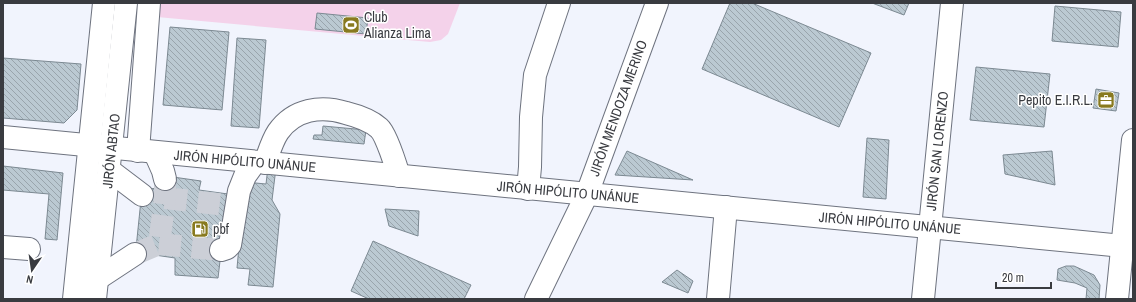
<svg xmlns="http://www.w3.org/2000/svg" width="1136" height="302" viewBox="0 0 1136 302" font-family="'Archivo Narrow',sans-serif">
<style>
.green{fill:#f4d2ea}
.building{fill:url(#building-back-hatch);stroke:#7c8992}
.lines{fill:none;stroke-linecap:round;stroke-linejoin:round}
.minor-tunnel{stroke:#cccfd7;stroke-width:22;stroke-dasharray:22 11;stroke-linecap:butt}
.minor-casing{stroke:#6e737f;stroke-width:24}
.minor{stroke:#fff;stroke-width:22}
.labels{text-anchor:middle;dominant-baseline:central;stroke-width:3;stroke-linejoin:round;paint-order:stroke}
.poi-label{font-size:14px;fill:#393b40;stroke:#fff;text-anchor:start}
.street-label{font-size:14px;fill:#393b40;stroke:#fff}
</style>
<defs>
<pattern id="building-back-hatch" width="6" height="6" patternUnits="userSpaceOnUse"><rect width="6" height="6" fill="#bbc9d2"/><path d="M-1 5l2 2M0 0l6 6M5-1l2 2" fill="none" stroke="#99a4ac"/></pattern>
</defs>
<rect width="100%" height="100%" fill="#f1f4fd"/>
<!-- green -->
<path class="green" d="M 159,3 L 460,3 L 448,34 L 441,40 L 430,42 L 157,17 Z"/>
<!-- building -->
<g class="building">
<path d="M 730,3 L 752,3 L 871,53 L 839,127 L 702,69 Z"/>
<path d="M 872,3 L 909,3 L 904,15 Z"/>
<path d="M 1055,6 L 1121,12 L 1118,47 L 1052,41 Z"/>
<path d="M 317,13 L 368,18 L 366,34 L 315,29 Z"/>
<path d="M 170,27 L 229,32 L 222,110 L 163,105 Z"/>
<path d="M 237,38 L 266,40 L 259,128 L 231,126 Z"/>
<path d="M 3,58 L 81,64 L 77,110 L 64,123 L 3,118 Z"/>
<path d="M 976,67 L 1050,74 L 1044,127 L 970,120 Z"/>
<path d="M 1096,89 L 1119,93 L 1116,111 L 1093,108 Z"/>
<path d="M 323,126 L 366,130 L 364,144 L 313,139 L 314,135 L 322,135 Z"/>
<path d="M 867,138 L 889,140 L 886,199 L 863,197 Z"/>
<path d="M 627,151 L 693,180 L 615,175 Z"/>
<path d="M 1052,151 L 1055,185 L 1005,174 L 1003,155 Z"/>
<path d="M 3,166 L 63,173 L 57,240 L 45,239 L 49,194 L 3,190 Z"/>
<path d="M 268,167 L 276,168 L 272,200 L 280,214 L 273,287 L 248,285 L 250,269 L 237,268 L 245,182 L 266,184 Z"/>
<path d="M 166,176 L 201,181 L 199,190 L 228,194 L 218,278 L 175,275 L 175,258 L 148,254 L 134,268 L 142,190 L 157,188 L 165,179 Z"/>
<path d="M 385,209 L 419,211 L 418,236 L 389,226 Z"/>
<path d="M 373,241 L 471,285 L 464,299 L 369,299 L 351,291 Z"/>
<path d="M 1066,266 L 1074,266 L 1094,275 L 1100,285 L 1099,299 L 1086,299 L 1087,288 L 1075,283 L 1057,280 L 1058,269 Z"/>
<path d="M 677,270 L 693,281 L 688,293 L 662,282 Z"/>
</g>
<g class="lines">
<!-- minor-tunnel -->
<g class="minor-tunnel">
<path d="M 165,198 L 226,205"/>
<path d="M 159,244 L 221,250"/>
<path d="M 135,254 L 159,244 L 165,198 L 165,179"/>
</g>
<defs>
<g id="minor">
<path d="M 3,137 L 1133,247"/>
<path d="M 138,151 L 149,3"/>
<path d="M 155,153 L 163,171 L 165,179"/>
<path d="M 265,163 C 269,152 272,141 278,132 C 294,109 321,105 346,113 C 358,116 370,120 379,128 C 386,134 396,166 399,176"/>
<path d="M 109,170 L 142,195"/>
<path d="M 528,189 L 530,167 L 531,117 L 535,75 L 559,3"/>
<path d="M 3,247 L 29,249"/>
<path d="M 221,250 L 227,248 L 230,245 L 239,191 L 245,176 L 255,162"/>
<path d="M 97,279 L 135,254"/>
<path d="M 74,299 L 104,3"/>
<path d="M 95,299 L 126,3"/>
<path d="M 536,299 L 587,194 L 657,3"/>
<path d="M 718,299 L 726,207"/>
<path d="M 923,299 L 952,3"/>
<path d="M 1117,299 L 1133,140"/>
</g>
</defs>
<!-- minor casing -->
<use href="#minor" class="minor-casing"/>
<!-- minor -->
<use href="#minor" class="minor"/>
</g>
<!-- icons -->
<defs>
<symbol id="stadium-square" viewBox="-11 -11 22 22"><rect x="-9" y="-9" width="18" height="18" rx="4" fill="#887a1f" stroke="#fff"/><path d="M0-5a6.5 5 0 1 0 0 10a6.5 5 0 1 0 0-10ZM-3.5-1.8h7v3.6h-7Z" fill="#fff"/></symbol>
<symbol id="office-square" viewBox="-11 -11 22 22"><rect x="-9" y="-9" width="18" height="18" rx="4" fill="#887a1f" stroke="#fff"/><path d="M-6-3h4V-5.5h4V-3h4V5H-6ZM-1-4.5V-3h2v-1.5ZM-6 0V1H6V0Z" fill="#fff"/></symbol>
<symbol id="fuel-square" viewBox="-11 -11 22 22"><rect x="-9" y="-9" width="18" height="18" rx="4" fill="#887a1f" stroke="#fff"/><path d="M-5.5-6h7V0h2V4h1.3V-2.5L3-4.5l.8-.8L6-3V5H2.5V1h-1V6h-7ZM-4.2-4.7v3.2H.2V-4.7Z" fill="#fff"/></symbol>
</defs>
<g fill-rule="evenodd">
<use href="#stadium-square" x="341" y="15" width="20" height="20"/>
<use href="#office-square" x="1096" y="90" width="20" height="20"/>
<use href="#fuel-square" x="190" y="219" width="20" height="20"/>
</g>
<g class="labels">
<!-- poi labels -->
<g class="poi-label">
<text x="364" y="17">Club<tspan x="364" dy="16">Alianza Lima</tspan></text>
<text x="1093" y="100" text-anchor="end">Pepito E.I.R.L.</text>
<text x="213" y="229">pbf</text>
</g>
<!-- street labels -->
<g class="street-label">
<text transform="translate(618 108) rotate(-70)">JIRÓN MENDOZA MERINO</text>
<text transform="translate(111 151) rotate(-84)">JIRÓN ABTAO</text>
<text transform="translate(937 151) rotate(-84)">JIRÓN SAN LORENZO</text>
<text transform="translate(245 161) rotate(5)">JIRÓN HIPÓLITO UNÁNUE</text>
<text transform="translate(568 192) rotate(5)">JIRÓN HIPÓLITO UNÁNUE</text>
<text transform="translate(890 223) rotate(5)">JIRÓN HIPÓLITO UNÁNUE</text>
</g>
</g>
<!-- border -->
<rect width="1136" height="302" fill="none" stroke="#393b40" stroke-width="8"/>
<!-- north arrow -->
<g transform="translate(32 270) rotate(193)" stroke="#ffffff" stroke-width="3" paint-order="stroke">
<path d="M0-3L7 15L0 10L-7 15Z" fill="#393b40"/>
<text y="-6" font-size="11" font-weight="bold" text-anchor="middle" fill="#393b40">N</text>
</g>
<!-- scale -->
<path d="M996 282v6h55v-6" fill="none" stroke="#393b40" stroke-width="2"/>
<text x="1002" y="282" font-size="12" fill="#393b40" stroke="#ffffff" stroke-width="3" paint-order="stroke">20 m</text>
</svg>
